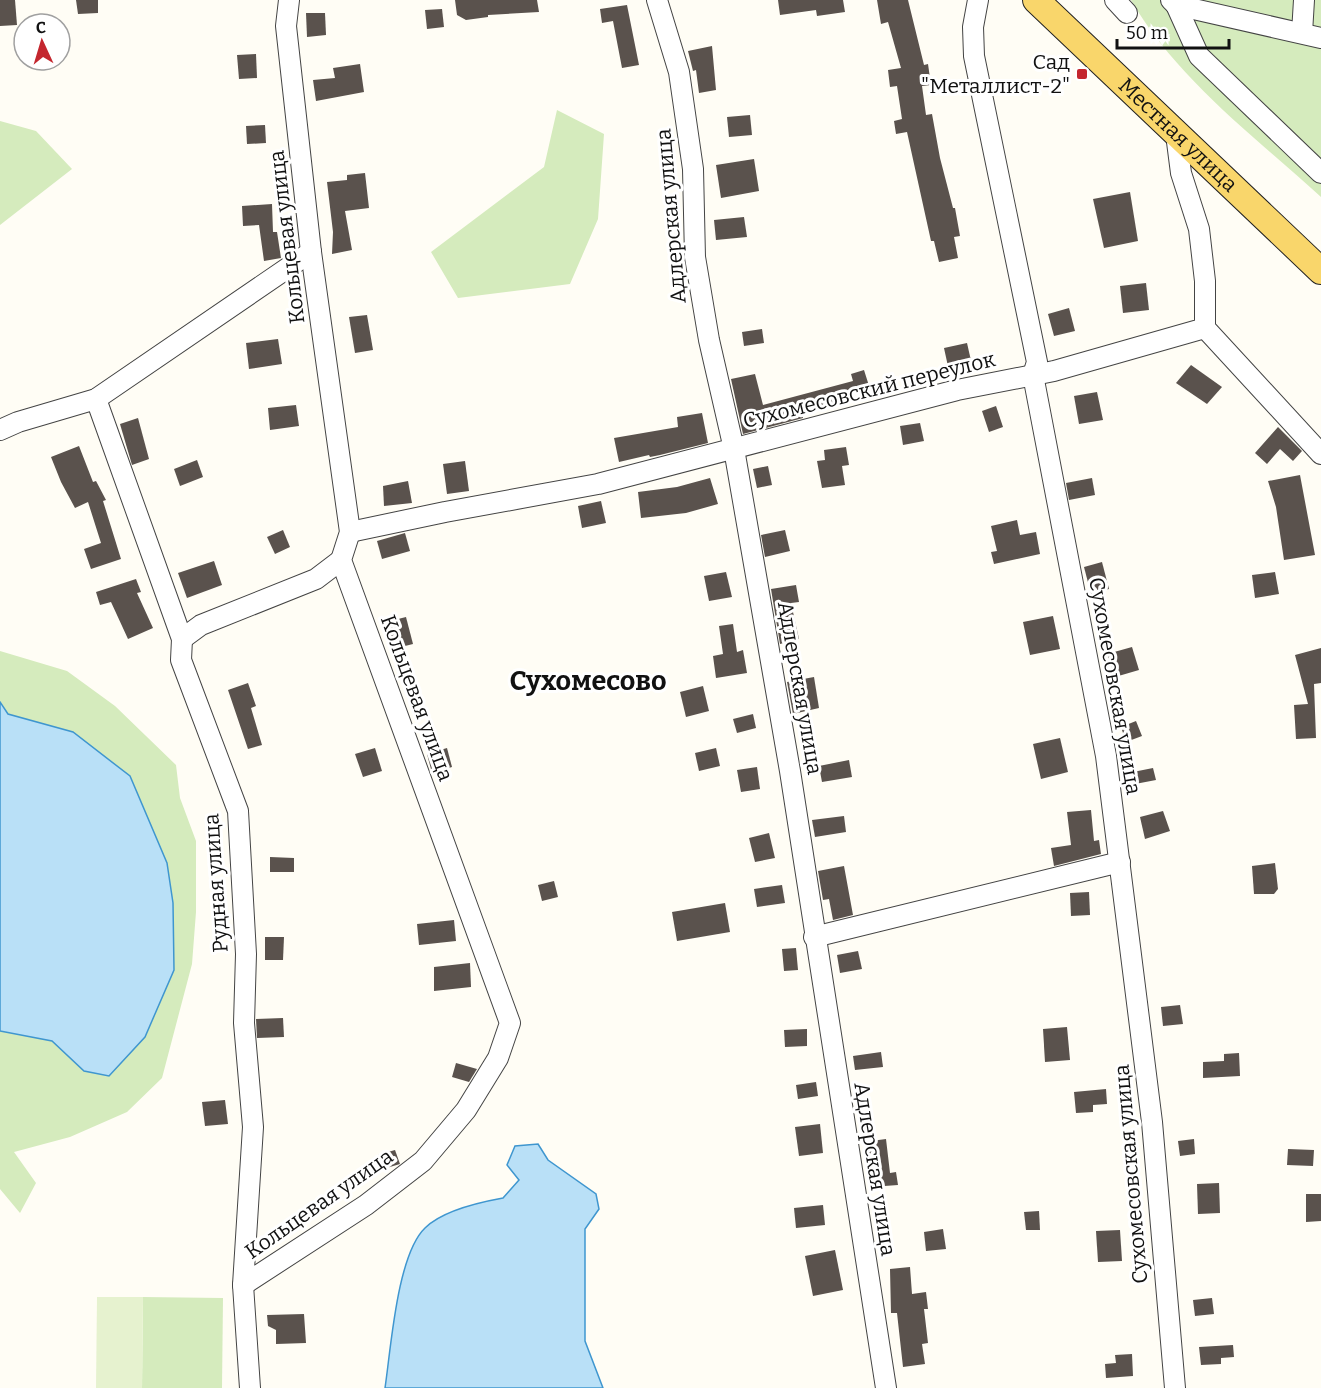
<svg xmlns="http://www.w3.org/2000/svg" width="1321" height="1388" viewBox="0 0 1321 1388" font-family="Bitter,serif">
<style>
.green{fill:#d5ebbd}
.pitch{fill:#e6f2cf}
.water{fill:#b9e0f7;stroke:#3f96cf;stroke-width:1.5}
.building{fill:#5a524d}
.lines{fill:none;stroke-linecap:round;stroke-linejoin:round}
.minor-casing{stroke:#444;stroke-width:22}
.major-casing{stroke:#222;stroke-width:28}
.minor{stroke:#fff;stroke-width:20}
.major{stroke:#f9d66b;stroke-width:26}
.poi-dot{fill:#c4262e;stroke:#fff;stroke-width:2}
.labels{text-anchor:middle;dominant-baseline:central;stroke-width:6;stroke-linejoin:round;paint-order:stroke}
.poi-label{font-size:21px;fill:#111;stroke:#fff;text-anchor:end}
.street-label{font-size:21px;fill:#111;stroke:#fff}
.district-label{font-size:27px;font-weight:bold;fill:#111;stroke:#fff}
</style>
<rect width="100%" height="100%" fill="#fffdf5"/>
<!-- green -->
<g class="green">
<path d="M 1131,0 L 1321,0 L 1321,197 C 1255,137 1176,78 1131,0 Z"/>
<path d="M 557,110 L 604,134 L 598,219 L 570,284 L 458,298 L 431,252 L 544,167 Z"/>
<path d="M 0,121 L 36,131 L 72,169 L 0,225 Z"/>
<path d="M 0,651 L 67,671 L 115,706 L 176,765 L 180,798 L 196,841 L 196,912 L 192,964 L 162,1078 L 127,1112 L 70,1137 L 14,1152 L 36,1183 L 20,1213 L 0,1189 L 0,1031 L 52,1041 L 84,1071 L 73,732 L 8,714 L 0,702 Z"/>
<path d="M 143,1297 L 223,1298 L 222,1388 L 142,1388 Z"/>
</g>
<!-- pitch -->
<path class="pitch" d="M 97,1297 L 143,1297 L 142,1388 L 96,1388 Z"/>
<!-- water -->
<g class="water">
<path d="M 0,702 L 8,714 L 73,732 L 130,776 L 167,863 L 173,903 L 174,970 L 145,1037 L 109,1076 L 84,1071 L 52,1041 L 0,1031 Z"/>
<path d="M 538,1144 L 548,1160 L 596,1194 L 599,1209 L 585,1229 L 585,1341 L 603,1388 L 385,1388 C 391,1348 397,1255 425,1228 C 442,1211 481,1202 503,1198 L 519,1180 L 507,1165 L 515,1146 Z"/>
</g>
<!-- building -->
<g class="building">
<path d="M 0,0 L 15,0 L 17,25 L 0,26 Z"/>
<path d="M 76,0 L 98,0 L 98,13 L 78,14 Z"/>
<path d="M 455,0 L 537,0 L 539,12 L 488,15 L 488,17 L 466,20 L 457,15 Z"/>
<path d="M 778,0 L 843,0 L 845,12 L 817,16 L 816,10 L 780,15 Z"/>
<path d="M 877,0 L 908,0 L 924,65 L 928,64 L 931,85 L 922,86 L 926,115 L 932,114 L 940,158 L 953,208 L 955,208 L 960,236 L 954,237 L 958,258 L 939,262 L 934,241 L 931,241 L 907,132 L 896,134 L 894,121 L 902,119 L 897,86 L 890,87 L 888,70 L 901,68 L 888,22 L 881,24 Z"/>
<path d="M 627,5 L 639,65 L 622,68 L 613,21 L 602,23 L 600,9 Z"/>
<path d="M 442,9 L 444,27 L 427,29 L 425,10 Z"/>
<path d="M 306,13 L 325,13 L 326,35 L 307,37 Z"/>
<path d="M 712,46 L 716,90 L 699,93 L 696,70 L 693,71 L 688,51 Z"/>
<path d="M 256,54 L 257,78 L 239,79 L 237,55 Z"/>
<path d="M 360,64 L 364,92 L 316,101 L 313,80 L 335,78 L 333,68 Z"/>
<path d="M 750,115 L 752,135 L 729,137 L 727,117 Z"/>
<path d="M 265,125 L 266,143 L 247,144 L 246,126 Z"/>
<path d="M 754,159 L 759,191 L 721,198 L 716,165 Z"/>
<path d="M 365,173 L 369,208 L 345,211 L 352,250 L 332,254 L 333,232 L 327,182 L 347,180 L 347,175 Z"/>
<path d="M 1130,192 L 1138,241 L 1104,248 L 1093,199 Z"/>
<path d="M 272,204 L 273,232 L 277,232 L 281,258 L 264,261 L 259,225 L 243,226 L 242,206 Z"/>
<path d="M 744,217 L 747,237 L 716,240 L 714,220 Z"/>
<path d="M 1146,283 L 1149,310 L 1123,313 L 1120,286 Z"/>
<path d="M 1069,308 L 1075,331 L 1054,336 L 1048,314 Z"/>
<path d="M 367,315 L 373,350 L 355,353 L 349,317 Z"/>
<path d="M 762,329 L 764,343 L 744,346 L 742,332 Z"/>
<path d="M 278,339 L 282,364 L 249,369 L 246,343 Z"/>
<path d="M 967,343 L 972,365 L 949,371 L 944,348 Z"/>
<path d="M 1191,365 L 1222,387 L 1207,404 L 1176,383 Z"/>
<path d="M 864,370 L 870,389 L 840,398 L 841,404 L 802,413 L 803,418 L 743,434 L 731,379 L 755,374 L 763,405 L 853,381 L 851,374 Z"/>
<path d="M 1097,392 L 1103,420 L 1079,424 L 1074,396 Z"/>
<path d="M 296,405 L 299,426 L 270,430 L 268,408 Z"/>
<path d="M 996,406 L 1003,427 L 989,432 L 982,411 Z"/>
<path d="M 702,413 L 708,443 L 660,455 L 650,457 L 649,455 L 619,462 L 614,438 L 678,427 L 677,417 Z"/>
<path d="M 138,418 L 149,459 L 132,465 L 120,424 Z"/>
<path d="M 920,423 L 924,441 L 903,445 L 900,426 Z"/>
<path d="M 1278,427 L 1302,451 L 1293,461 L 1280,449 L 1267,464 L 1255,453 Z"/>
<path d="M 79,446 L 93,482 L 96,481 L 106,500 L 103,501 L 121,559 L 91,569 L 84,549 L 101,543 L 88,502 L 75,508 L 61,482 L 51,457 Z"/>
<path d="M 846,447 L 849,465 L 842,466 L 845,485 L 822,488 L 817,461 L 825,460 L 824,450 Z"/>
<path d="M 197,460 L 203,477 L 180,486 L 174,469 Z"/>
<path d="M 465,461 L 469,491 L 447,494 L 443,464 Z"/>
<path d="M 768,466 L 772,485 L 757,488 L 753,469 Z"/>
<path d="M 1300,475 L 1315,555 L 1284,560 L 1276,507 L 1268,481 Z"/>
<path d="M 710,478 L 718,504 L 686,513 L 641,518 L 638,492 L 677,487 Z"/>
<path d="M 1092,478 L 1095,495 L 1069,500 L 1066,483 Z"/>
<path d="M 408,481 L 412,503 L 384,506 L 383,486 Z"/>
<path d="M 601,501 L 606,523 L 582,528 L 578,506 Z"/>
<path d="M 1017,520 L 1020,535 L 1036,532 L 1040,554 L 994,564 L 991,552 L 997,551 L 991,526 Z"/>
<path d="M 283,530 L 290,547 L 275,554 L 267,537 Z"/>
<path d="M 785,530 L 790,551 L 765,557 L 761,535 Z"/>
<path d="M 405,533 L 410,551 L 382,559 L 377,541 Z"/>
<path d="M 214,561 L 222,585 L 187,598 L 178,573 Z"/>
<path d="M 1102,562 L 1109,589 L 1091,594 L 1084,567 Z"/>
<path d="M 726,572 L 732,597 L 709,601 L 704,576 Z"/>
<path d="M 1275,572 L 1279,594 L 1255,598 L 1252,575 Z"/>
<path d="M 136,579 L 141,592 L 137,593 L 153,628 L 128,639 L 111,602 L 100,605 L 96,592 Z"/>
<path d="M 796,585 L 799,602 L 791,603 L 799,639 L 780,644 L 771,589 Z"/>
<path d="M 1053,616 L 1060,649 L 1030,655 L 1023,622 Z"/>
<path d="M 406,617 L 413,644 L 393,649 L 386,622 Z"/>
<path d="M 733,624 L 737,652 L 743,650 L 747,673 L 716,678 L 713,656 L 723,654 L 719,626 Z"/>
<path d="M 1132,647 L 1139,670 L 1115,677 L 1107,654 Z"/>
<path d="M 1321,648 L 1321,683 L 1314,684 L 1316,738 L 1296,739 L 1294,705 L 1308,704 L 1295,655 Z"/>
<path d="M 814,677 L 819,708 L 793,714 L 787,682 Z"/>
<path d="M 248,683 L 256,706 L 251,708 L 262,745 L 248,749 L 228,690 Z"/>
<path d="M 703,686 L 709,711 L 686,717 L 680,692 Z"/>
<path d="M 753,714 L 756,728 L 737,733 L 733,719 Z"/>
<path d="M 1136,721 L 1142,736 L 1126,742 L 1121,727 Z"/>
<path d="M 1060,738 L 1068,772 L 1041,779 L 1033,744 Z"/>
<path d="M 375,748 L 382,771 L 363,777 L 355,754 Z"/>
<path d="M 447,748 L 452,767 L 432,773 L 427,754 Z"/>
<path d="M 716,748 L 720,766 L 699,771 L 695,753 Z"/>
<path d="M 849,760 L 852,777 L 822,782 L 819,766 Z"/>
<path d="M 757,767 L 760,789 L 741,792 L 737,770 Z"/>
<path d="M 1153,768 L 1156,780 L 1135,784 L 1133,772 Z"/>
<path d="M 1091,810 L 1094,841 L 1099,840 L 1101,854 L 1054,866 L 1051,848 L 1071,845 L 1067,812 Z"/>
<path d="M 1163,811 L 1170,831 L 1145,839 L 1140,817 Z"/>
<path d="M 844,816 L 846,832 L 815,837 L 812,820 Z"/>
<path d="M 769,833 L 775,858 L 755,862 L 749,838 Z"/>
<path d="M 270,857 L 294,858 L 294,872 L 270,872 Z"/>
<path d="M 1275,863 L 1278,889 L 1274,894 L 1254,894 L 1252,866 Z"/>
<path d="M 844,866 L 853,915 L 833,920 L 829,899 L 823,900 L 818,871 Z"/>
<path d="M 554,881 L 558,897 L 542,901 L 538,885 Z"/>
<path d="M 782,885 L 785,903 L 757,907 L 754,889 Z"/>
<path d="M 1089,892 L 1090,915 L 1071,916 L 1070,893 Z"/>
<path d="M 725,903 L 730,932 L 677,941 L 672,912 Z"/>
<path d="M 454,920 L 456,941 L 419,945 L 417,924 Z"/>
<path d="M 265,937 L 284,937 L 283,960 L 265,960 Z"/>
<path d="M 796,948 L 798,970 L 784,971 L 782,949 Z"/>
<path d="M 858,951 L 862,969 L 840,973 L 837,955 Z"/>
<path d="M 470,963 L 471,987 L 434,991 L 434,967 Z"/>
<path d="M 1180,1005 L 1183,1024 L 1163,1026 L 1161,1007 Z"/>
<path d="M 283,1018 L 284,1037 L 257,1038 L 256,1019 Z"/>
<path d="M 1067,1027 L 1070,1060 L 1045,1062 L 1043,1029 Z"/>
<path d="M 807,1029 L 807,1046 L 785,1047 L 784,1030 Z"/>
<path d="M 881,1052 L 883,1067 L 855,1070 L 853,1056 Z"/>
<path d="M 1239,1053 L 1240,1076 L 1203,1078 L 1203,1062 L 1224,1061 L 1224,1054 Z"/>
<path d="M 456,1063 L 477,1069 L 469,1082 L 452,1077 Z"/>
<path d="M 816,1082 L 818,1096 L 798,1099 L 796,1085 Z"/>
<path d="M 1106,1089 L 1107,1104 L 1093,1105 L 1093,1112 L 1076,1113 L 1074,1092 Z"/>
<path d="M 225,1100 L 228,1124 L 205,1126 L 202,1102 Z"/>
<path d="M 820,1124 L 823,1153 L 799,1156 L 795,1127 Z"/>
<path d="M 886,1139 L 890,1173 L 896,1172 L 898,1185 L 871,1187 L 868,1154 L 864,1154 L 864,1142 Z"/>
<path d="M 1194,1139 L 1195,1154 L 1180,1156 L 1178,1141 Z"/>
<path d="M 1288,1149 L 1314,1150 L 1313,1166 L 1287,1165 Z"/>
<path d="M 395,1150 L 400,1164 L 383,1169 L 378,1155 Z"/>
<path d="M 1219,1183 L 1220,1213 L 1198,1214 L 1197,1184 Z"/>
<path d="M 1306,1194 L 1321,1194 L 1321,1221 L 1306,1222 Z"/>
<path d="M 823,1205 L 825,1225 L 796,1228 L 794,1208 Z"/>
<path d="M 1039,1211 L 1040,1230 L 1026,1230 L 1024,1212 Z"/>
<path d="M 943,1229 L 946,1249 L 926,1251 L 924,1232 Z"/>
<path d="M 1120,1230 L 1122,1261 L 1098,1262 L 1096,1231 Z"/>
<path d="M 835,1250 L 843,1290 L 813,1296 L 805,1256 Z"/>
<path d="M 910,1267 L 912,1294 L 926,1292 L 928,1309 L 924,1309 L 928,1343 L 922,1344 L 925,1364 L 903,1367 L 897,1313 L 891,1313 L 890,1269 Z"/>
<path d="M 1212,1298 L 1214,1314 L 1195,1316 L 1193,1300 Z"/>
<path d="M 304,1314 L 306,1343 L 276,1344 L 276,1330 L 268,1326 L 267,1315 Z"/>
<path d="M 1233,1345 L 1234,1357 L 1221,1358 L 1221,1364 L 1201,1365 L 1199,1347 Z"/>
<path d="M 1132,1354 L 1133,1376 L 1106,1378 L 1105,1364 L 1116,1363 L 1115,1355 Z"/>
</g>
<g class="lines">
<defs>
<g id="minor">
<path d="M 657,0 L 679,72 L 693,169 L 695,257 L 709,340 L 734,449 L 790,771 L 886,1388"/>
<path d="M 978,0 L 973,27 L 974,56 L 1037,362 L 1033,375 L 1106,756 L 1152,1122 L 1175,1388"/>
<path d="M 1115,0 L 1127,13"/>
<path d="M 1171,0 L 1176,5 L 1321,38"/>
<path d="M 1176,5 L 1199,56 L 1321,173"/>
<path d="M 1302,33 L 1304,0"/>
<path d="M 1205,328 L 1321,454"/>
<path d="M 96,399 L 182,639 L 181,660 L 238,811 L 246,954 L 244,1023 L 253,1127 L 243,1285 L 250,1388"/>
<path d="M 0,430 L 18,422 L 96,399 L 311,252"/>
<path d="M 350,532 L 445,512 L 598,484 L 957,390 L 1054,371 L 1205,328 L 1205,281 L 1199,229 L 1181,173 L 1176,134"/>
<path d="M 182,639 L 201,625 L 316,579 L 341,560"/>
<path d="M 814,937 L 1120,862"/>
<path d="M 243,1285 L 366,1205 L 423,1161 L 466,1110 L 498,1058 L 510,1023 L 341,560 L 350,532 L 311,252 L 286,26 L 289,0"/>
</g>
<g id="major">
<path id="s1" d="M 1036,0 L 1321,271"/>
</g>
</defs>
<!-- minor casing -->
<use href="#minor" class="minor-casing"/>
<!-- major casing -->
<use href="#major" class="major-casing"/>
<!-- minor -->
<use href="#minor" class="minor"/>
<!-- major -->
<use href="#major" class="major"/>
</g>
<!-- markers -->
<rect class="poi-dot" x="1076" y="68" width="12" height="12" rx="3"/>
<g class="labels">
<!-- poi labels -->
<g class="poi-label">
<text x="1070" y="62">Сад<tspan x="1070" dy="24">"Металлист-2"</tspan></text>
</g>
<!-- street labels -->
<g class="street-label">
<text stroke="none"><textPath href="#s1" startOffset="196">Местная улица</textPath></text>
<text transform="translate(671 216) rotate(-95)">Адлерская улица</text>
<text transform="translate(287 237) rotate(-97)">Кольцевая улица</text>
<text transform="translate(869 390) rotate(-14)">Сухомесовский переулок</text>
<text transform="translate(1115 686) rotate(80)">Сухомесовская улица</text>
<text transform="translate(800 688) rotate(80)">Адлерская улица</text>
<text transform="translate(417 698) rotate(70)">Кольцевая улица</text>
<text transform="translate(216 883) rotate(-94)">Рудная улица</text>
<text transform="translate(875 1169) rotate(81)">Адлерская улица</text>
<text transform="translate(1131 1174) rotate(-95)">Сухомесовская улица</text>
<text transform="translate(319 1204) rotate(-35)">Кольцевая улица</text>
</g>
<!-- district labels -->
<g class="district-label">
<text x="588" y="681">Сухомесово</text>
</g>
</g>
<!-- north arrow -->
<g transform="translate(42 42) rotate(356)"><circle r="28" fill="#ffffff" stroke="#a0a0a0" stroke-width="1.5"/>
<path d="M0-4.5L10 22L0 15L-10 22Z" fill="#c4262e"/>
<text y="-9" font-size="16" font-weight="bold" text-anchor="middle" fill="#111111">С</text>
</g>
<!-- scale -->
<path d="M1117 39v9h112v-9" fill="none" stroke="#111111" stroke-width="3"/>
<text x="1126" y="39" font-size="18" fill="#111111" stroke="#ffffff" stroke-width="4.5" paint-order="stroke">50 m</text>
</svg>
